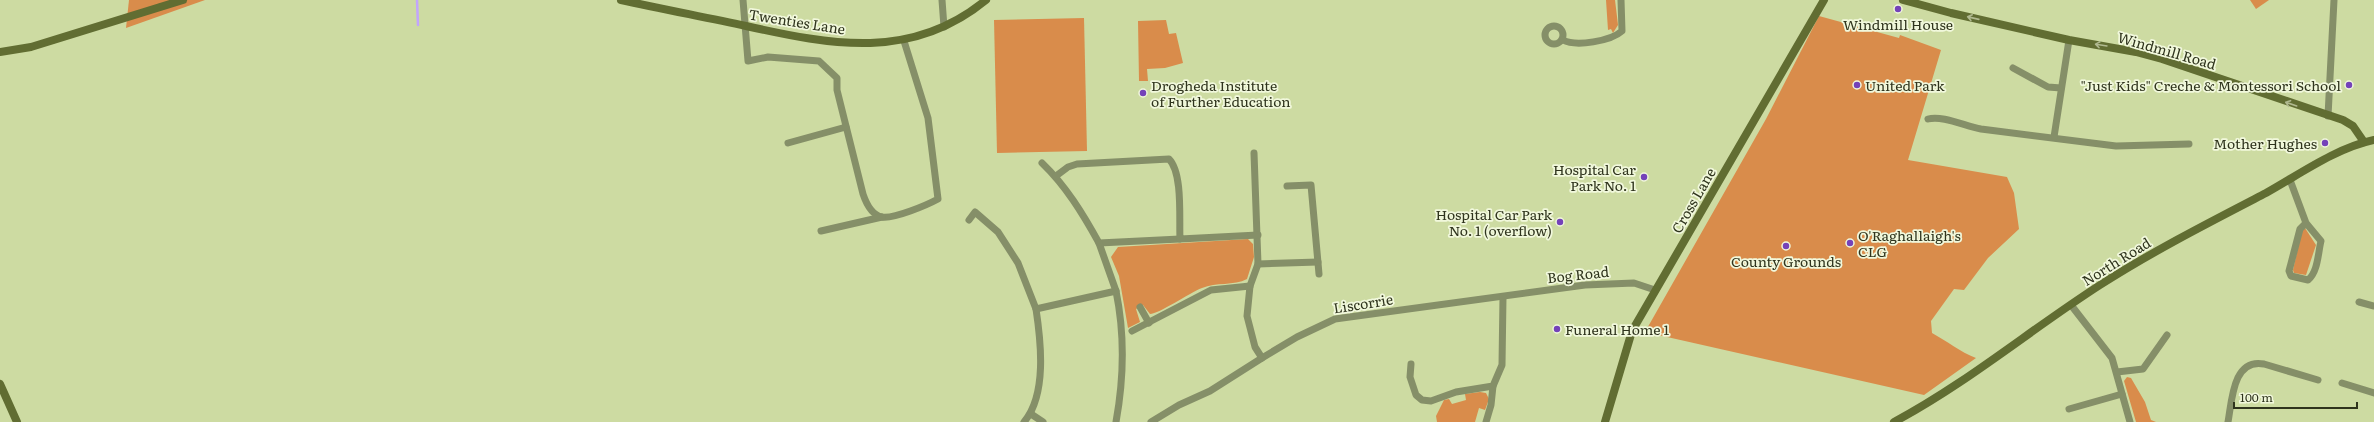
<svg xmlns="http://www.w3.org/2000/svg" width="2374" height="422" viewBox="0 0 2374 422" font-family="Literata,serif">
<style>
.green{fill:#d98c4b}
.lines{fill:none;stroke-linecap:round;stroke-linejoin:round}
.stream{stroke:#c2a5fc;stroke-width:2.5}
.street{stroke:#858f68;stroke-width:7}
.secondary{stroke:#616d32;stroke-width:8}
.oneway{stroke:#b0b990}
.poi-dot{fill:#7442b9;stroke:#f1f8dc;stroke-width:1.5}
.labels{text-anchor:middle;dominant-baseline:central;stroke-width:3.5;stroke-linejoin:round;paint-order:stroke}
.street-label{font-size:14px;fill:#2f341d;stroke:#f1f8dc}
.poi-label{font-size:14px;fill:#2f341d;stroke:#f1f8dc;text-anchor:start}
</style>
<rect width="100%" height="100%" fill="#cddba2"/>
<!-- green -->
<g class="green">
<path d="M 129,0 L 205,0 L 126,28 Z"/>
<path d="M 1606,0 L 1615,0 L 1618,25 L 1613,33 L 1611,29 L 1608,30 Z"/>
<path d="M 2250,0 L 2269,0 L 2256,9 Z"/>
<path d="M 1819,16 L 1899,38 L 1900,35 L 1941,50 L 1908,160 L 2007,177 L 2014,193 L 2019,229 L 1988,258 L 1964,290 L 1954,289 L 1931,321 L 1932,333 C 1947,341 1960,352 1976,358 L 1924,395 L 1645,332 L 1766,119 Z"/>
<path d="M 1084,18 L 1087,151 L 997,153 L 994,20 Z"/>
<path d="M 1166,20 L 1169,34 L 1176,33 L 1183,63 L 1165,68 L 1147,69 L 1148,81 L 1139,81 L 1138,21 Z"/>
<path d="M 2305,228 L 2316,245 L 2306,275 L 2294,273 L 2293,270 L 2302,230 Z"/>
<path d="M 1248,239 L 1253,244 L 1254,257 L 1247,279 C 1234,286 1216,282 1202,288 C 1189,293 1159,314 1150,314 L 1143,305 L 1136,309 L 1140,322 L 1128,328 L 1119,276 L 1111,257 L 1118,247 Z"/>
<path d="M 2127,377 L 2131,378 L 2145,402 L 2151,420 L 2156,422 L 2136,422 L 2124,381 Z"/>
<path d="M 1480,392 L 1486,393 L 1489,399 L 1485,410 L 1479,408 L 1475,422 L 1437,422 L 1436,416 L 1444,400 L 1449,399 L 1452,404 L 1466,400 L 1465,394 Z"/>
</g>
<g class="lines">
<!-- stream -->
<path class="stream" d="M 417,0 L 418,25"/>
<!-- street -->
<g class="street">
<path d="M 743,0 L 748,61 L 768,57 L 819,61 L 837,78 L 837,90 L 863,194 C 866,203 872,215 882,217 C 894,219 927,205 938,199 L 928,118 L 904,41"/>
<path d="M 942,0 L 944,27"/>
<circle cx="1554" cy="35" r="9"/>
<path d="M 1563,40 C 1576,47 1611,41 1622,31 L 1621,0"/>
<path d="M 2013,68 L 2048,87 L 2061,88"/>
<path d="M 2328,116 L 2334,0"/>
<path d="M 1928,119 C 1942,115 1965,126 1981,129 L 2116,146 L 2189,144"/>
<path d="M 2054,137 L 2069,40"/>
<path d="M 788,143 L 846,127"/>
<path d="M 1254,153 L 1258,264 L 1250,286 L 1247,316 L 1255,347 L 1262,358 L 1297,337 L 1335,319 L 1585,285 L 1634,283 L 1655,290"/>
<path d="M 1042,163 C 1066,186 1083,214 1099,243 L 1180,239"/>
<path d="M 1056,176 L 1068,167 L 1077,164 L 1169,159 C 1183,173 1179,219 1180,239 L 1258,235"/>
<path d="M 2290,180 L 2306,223 L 2321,241 C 2318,253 2318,272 2308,280 L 2291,276 L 2289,271 L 2300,229 L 2306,223"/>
<path d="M 1287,186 L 1311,185 L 1319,274"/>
<path d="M 969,220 L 975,212 L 998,232 L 1018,263 L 1036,309 L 1116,291 L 1099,243"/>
<path d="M 821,231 L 882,217"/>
<path d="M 1258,264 L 1318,262"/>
<path d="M 2359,302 L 2374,306"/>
<path d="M 2071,305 L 2112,358 L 2130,422"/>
<path d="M 1140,307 L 1149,323"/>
<path d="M 1132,331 L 1211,290 L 1250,286"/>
<path d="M 1411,364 L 1410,377 L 1416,395 L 1422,400 L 1431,401 L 1456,392 L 1493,386 L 1502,365 L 1503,297"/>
<path d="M 2117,372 L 2143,369 L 2167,335"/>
<path d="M 2342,383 L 2374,393"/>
<path d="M 2069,409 L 2122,394"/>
<path d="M 1031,414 L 1043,422"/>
<path d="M 1024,422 C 1047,395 1041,342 1036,309"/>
<path d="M 1116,422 C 1124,378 1125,335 1116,291"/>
<path d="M 1151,422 L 1179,405 L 1210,391 L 1262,358"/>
<path d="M 1486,422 L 1491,405 L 1493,386"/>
<path d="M 2228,422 C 2232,400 2233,358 2264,364 L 2318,380"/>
</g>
<!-- secondary -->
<g class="secondary">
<path d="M 621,0 C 662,9 704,17 746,26 C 832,45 912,61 986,0"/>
<path d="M 1903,0 L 1951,13 L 2069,40 L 2136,52 L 2162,59 L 2343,120 L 2353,126 L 2364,142"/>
<path d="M 0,52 L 31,47 L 183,0"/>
<path d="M 0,384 L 17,422"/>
<path d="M 1605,422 L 1632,331 L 1824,0"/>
<path d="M 1894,422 C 1967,383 2030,330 2100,285 C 2153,251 2210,222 2266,193 C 2300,174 2336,148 2374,140"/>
</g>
</g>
<!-- one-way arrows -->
<defs><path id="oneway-shaft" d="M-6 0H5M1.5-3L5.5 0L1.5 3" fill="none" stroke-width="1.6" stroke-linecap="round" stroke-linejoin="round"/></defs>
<g class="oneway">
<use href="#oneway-shaft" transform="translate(1973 18) rotate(-167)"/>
<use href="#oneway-shaft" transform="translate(2101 45) rotate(-171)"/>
<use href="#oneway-shaft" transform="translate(2291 104) rotate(-161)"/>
</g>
<!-- markers -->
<g class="poi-dot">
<circle cx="1898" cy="9" r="4"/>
<circle cx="1857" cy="85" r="4"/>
<circle cx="2349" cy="85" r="4"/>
<circle cx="1143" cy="93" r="4"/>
<circle cx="2325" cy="143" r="4"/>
<circle cx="1644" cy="177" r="4"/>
<circle cx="1560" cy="222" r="4"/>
<circle cx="1850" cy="243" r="4"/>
<circle cx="1786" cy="246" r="4"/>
<circle cx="1557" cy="329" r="4"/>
</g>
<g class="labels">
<!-- street labels -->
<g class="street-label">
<text transform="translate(797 21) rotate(9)">Twenties Lane</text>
<text transform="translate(2167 50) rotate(16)">Windmill Road</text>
<text transform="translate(1693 200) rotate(-60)">Cross Lane</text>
<text transform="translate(2116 261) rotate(-32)">North Road</text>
<text transform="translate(1578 274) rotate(-6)">Bog Road</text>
<text transform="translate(1363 303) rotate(-9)">Liscorrie</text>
</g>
<!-- poi labels -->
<g class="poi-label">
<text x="1898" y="24" text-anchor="middle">Windmill House</text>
<text x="1151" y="85">Drogheda Institute<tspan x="1151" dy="16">of Further Education</tspan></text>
<text x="1865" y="85">United Park</text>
<text x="2341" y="85" text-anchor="end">"Just Kids" Creche &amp; Montessori School</text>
<text x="2317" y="143" text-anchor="end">Mother Hughes</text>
<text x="1636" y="169" text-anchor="end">Hospital Car<tspan x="1636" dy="16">Park No. 1</tspan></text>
<text x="1552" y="214" text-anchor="end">Hospital Car Park<tspan x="1552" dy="16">No. 1 (overflow)</tspan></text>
<text x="1858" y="235">O'Raghallaigh's<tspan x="1858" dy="16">CLG</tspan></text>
<text x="1786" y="261" text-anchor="middle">County Grounds</text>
<text x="1565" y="329">Funeral Home 1</text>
</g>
</g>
<!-- scale -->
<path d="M2234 402v6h123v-6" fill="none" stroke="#2f341d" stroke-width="2"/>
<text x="2240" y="402" font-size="12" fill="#2f341d" stroke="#f1f8dc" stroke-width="3" paint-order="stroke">100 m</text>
</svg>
